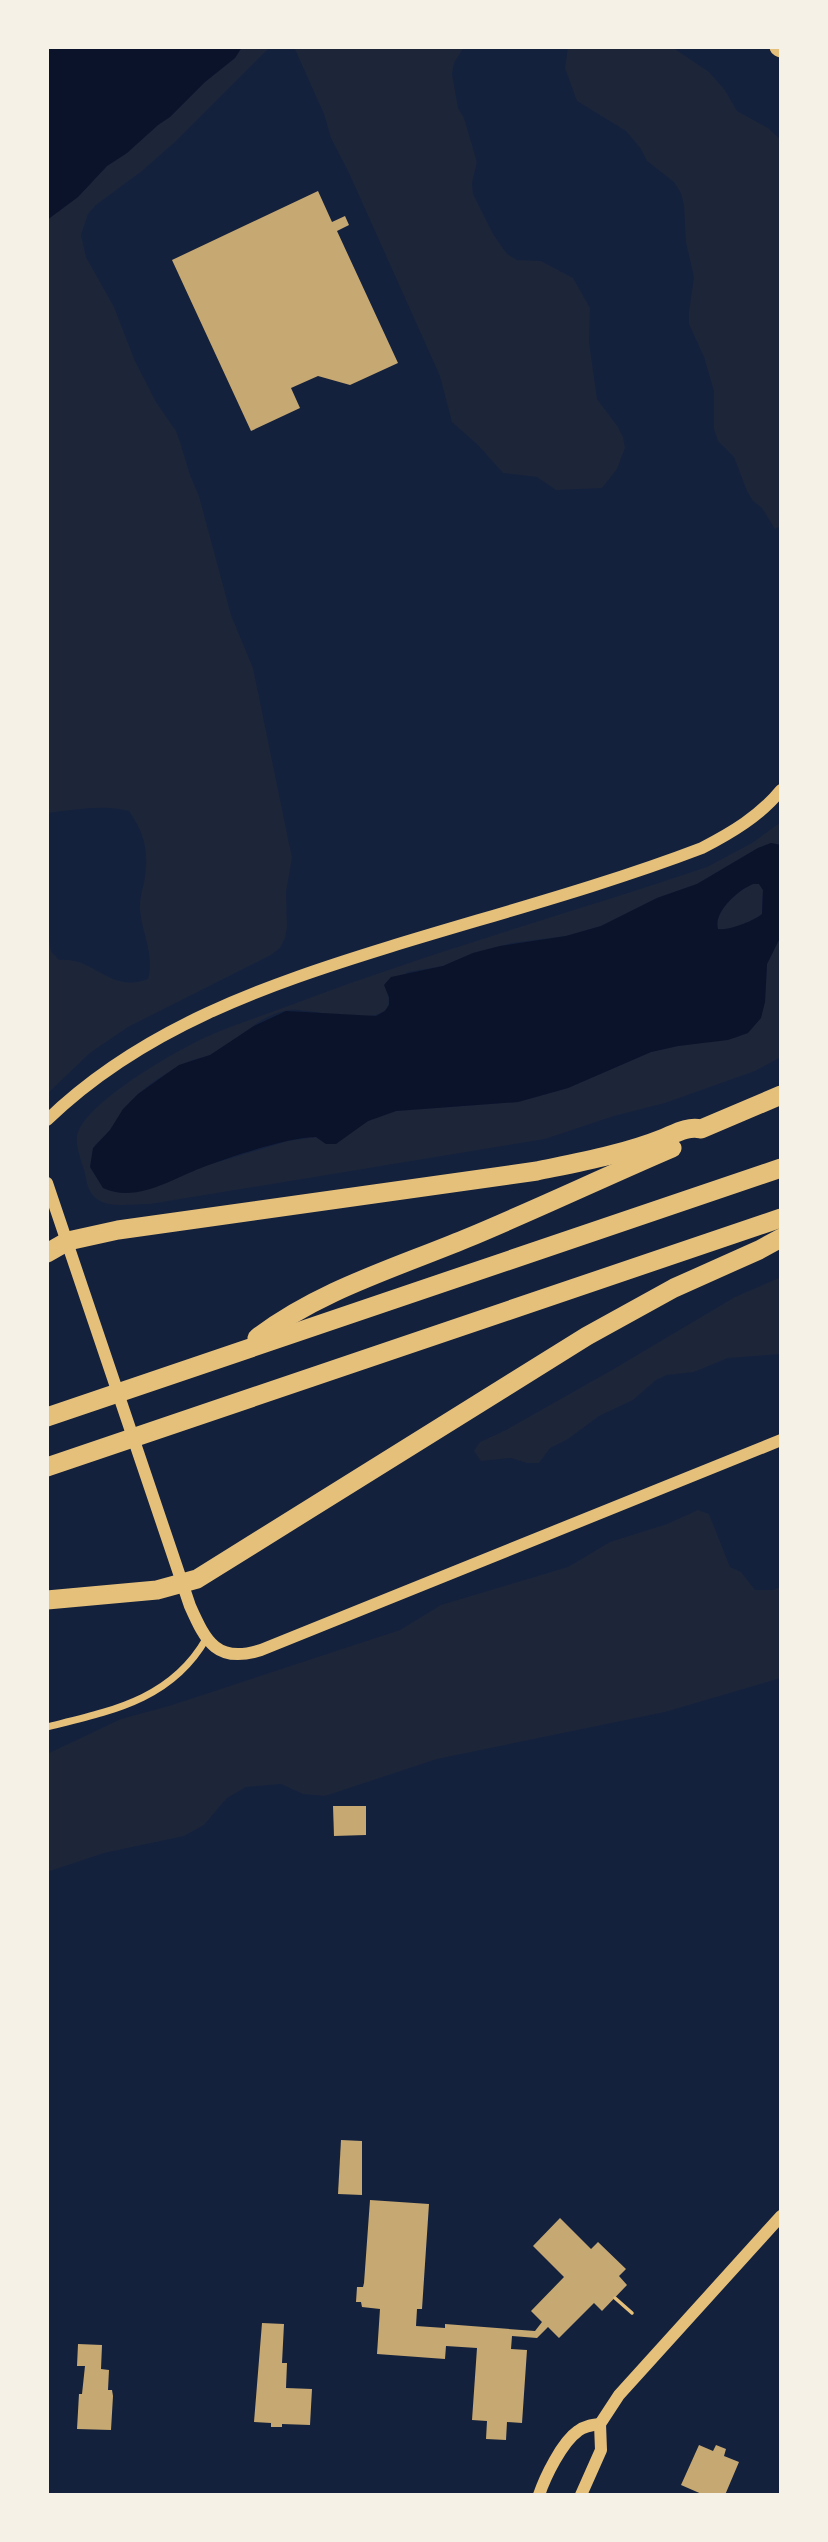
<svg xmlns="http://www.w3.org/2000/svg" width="828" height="2542" viewBox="0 0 828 2542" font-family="Roboto,sans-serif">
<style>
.green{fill:#1d2539}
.water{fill:#0b132b;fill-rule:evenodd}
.building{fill:#c6a872}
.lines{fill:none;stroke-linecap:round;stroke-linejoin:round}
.path{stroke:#e5c07b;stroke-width:3.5}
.minor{stroke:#e5c07b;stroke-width:7}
.tertiary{stroke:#e5c07b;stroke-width:12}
.motorway{stroke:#e5c07b;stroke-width:19}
</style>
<rect width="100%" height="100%" fill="#14213d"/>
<!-- green -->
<g class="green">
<path d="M 242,47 L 270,47 L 175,142 L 142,171 L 96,205 L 88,214 L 81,235 L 86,257 L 114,307 L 135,361 L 156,402 L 176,431 L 180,442 L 190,475 L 199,496 L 231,615 L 253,668 L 292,858 L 286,892 L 287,927 L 285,938 L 280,948 L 271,955 L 128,1027 L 90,1053 L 47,1094 L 47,929 L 51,951 L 59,960 C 94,956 110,994 148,979 C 155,956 142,933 140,910 C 139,901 142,891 144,883 C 149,853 146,836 129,811 C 103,804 74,810 47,813 L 47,220 L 78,197 L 107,166 L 127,153 L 158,125 L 170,117 L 205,82 L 235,58 Z"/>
<path d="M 294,47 L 464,47 L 454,63 L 452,74 L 458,108 L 464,118 L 477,162 L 472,183 L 473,194 L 493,234 L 507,254 L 517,260 L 541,261 L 573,278 L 590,308 L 589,342 L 597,399 L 618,427 L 623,437 L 625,448 L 617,469 L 602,488 L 556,490 L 537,477 L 503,473 L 479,446 L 452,422 L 440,376 L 349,173 L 331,138 L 324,114 Z"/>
<path d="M 568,47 L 672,47 L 709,72 L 725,90 L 737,111 L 768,128 L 781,140 L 781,526 L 775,529 L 762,508 L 753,501 L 747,491 L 734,457 L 718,441 L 714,429 L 714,391 L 704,357 L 689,324 L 689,312 L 694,277 L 686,242 L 684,205 L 681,193 L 674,182 L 647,161 L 641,149 L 626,131 L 577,101 L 565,68 Z"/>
<path d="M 781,822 L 781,845 L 771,843 L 758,848 L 697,884 L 657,898 L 601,926 L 566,936 L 512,943 L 473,953 L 443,966 L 408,972 L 385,987 C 409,1038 311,1007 289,1010 C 261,1014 239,1039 215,1053 C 207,1057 198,1058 190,1061 C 170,1069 147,1085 132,1100 C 122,1109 119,1120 110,1130 C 106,1136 100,1140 95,1145 L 151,1188 L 208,1165 L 288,1141 L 316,1137 L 326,1144 L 368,1121 L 396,1111 L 518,1102 L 568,1088 L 651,1052 L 678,1046 L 738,1037 L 765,1002 L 767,964 L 781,936 L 781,1057 L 755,1071 L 665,1103 L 614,1116 L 545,1139 L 150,1204 C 123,1204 91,1213 86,1178 C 84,1165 73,1145 78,1132 C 90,1102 161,1060 190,1045 C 223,1027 264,1016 299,1002 C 433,951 571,913 707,867 L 752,843 Z"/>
<path d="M 753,884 L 759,884 L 763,890 L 762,914 C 752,922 731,931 718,929 C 713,913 738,890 753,884 Z"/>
<path d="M 781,1277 L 781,1354 L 728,1358 L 694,1372 L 667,1375 L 656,1380 L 633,1400 L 599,1416 L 568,1439 L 550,1448 L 539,1463 L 527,1463 L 511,1458 L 481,1461 L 474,1451 L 480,1442 L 506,1430 L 612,1370 L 735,1297 Z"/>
<path d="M 698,1510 L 709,1514 L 730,1567 L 741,1572 L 755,1590 L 773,1590 L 781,1587 L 781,1678 L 665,1712 L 437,1759 L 325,1796 L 303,1794 L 281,1784 L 246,1787 L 227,1798 L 204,1825 L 184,1836 L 104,1853 L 47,1872 L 47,1754 L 121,1719 L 169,1706 L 400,1630 L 441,1605 L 568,1567 L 610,1542 L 667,1524 Z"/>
</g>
<!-- water -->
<g class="water">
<path d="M 47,47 L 242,47 L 235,58 L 205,82 L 170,117 L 158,125 L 127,153 L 107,166 L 78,197 L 47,220 Z"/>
<path d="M 771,843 L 781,845 L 781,936 L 767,964 L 765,1002 L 761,1018 L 748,1033 L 728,1040 L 678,1046 L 651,1052 L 568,1088 L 518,1102 L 396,1111 L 368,1121 L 336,1144 L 326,1144 L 316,1137 C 289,1137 233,1156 206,1166 C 175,1177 137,1204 103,1188 L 90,1167 L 93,1148 L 110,1130 L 123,1109 L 138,1094 L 179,1065 L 210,1055 L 254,1026 L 286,1011 L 376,1016 L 385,1011 L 389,1005 L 389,997 L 384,985 L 391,977 L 443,966 L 473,953 L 500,946 L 566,936 L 601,926 L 657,898 L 697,884 L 758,848 ZM 753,884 L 759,884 L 763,890 L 762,914 C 754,921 728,931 718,929 C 713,912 738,890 753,884 Z"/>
</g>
<!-- building -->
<g class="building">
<path d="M 318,191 L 332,222 L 345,216 L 349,225 L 337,231 L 398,363 L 350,385 L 318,376 L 291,388 L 300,408 L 251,431 L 172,260 Z"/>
<path d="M 333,1806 L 366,1806 L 366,1835 L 334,1836 Z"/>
<path d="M 341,2140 L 362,2141 L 362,2195 L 338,2194 Z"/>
<path d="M 370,2200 L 429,2204 L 422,2309 L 417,2309 L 416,2326 L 445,2328 L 445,2324 L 535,2331 L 542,2322 L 531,2311 L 564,2277 L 533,2246 L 560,2218 L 591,2249 L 598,2242 L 626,2269 L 619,2276 L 627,2285 L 602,2311 L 594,2303 L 559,2338 L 548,2327 L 537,2338 L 512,2336 L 511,2349 L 527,2350 L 522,2423 L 507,2422 L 506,2440 L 486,2439 L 487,2421 L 472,2420 L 477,2348 L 446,2346 L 445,2359 L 377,2354 L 380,2309 L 362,2307 L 361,2302 L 356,2302 L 357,2287 L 363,2287 L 364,2283 Z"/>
<path d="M 262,2323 L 284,2324 L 282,2363 L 287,2363 L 286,2388 L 312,2389 L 310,2425 L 282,2424 L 282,2427 L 271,2427 L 271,2423 L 254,2422 Z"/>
<path d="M 78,2344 L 102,2345 L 101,2369 L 109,2370 L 108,2390 L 112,2390 L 113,2396 L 111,2430 L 77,2429 L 79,2394 L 82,2394 L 85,2366 L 77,2366 Z"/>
<path d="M 699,2445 L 713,2451 L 716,2445 L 726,2449 L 724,2456 L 739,2462 L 725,2495 L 704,2495 L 681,2485 Z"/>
</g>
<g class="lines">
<!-- path -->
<path class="path" d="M 615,2298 L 632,2313"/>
<!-- minor -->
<path class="minor" d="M 47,1727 C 111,1711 171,1700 206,1639"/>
<!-- tertiary -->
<g class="tertiary">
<path d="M 47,1120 C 142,1028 266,985 389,947 C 493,915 600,887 702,848 C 731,833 760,816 781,790"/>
<path d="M 47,1183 L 190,1606 C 206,1642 217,1664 261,1650 L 781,1440"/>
<path d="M 539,2495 C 545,2477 562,2442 578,2431 C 584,2426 592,2425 600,2424"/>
<path d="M 581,2495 L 601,2450 L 600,2424 L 619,2395 L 781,2216"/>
</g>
<!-- motorway -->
<g class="motorway">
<path d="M 779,47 L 781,48"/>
<path d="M 47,1253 L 68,1241 L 118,1230 L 537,1171 C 580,1162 624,1154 664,1138 C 676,1133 688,1126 701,1129 L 781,1095"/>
<path d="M 257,1338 C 318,1291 395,1268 465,1239 C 535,1210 602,1178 672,1148"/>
<path d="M 47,1417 L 781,1168"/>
<path d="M 47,1467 L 781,1218"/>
<path d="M 47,1600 L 157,1590 L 197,1579 L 587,1336 L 674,1288 L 759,1250 L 781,1238"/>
</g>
</g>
<!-- border -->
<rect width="828" height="2542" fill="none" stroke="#f6f1e7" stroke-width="98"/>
</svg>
